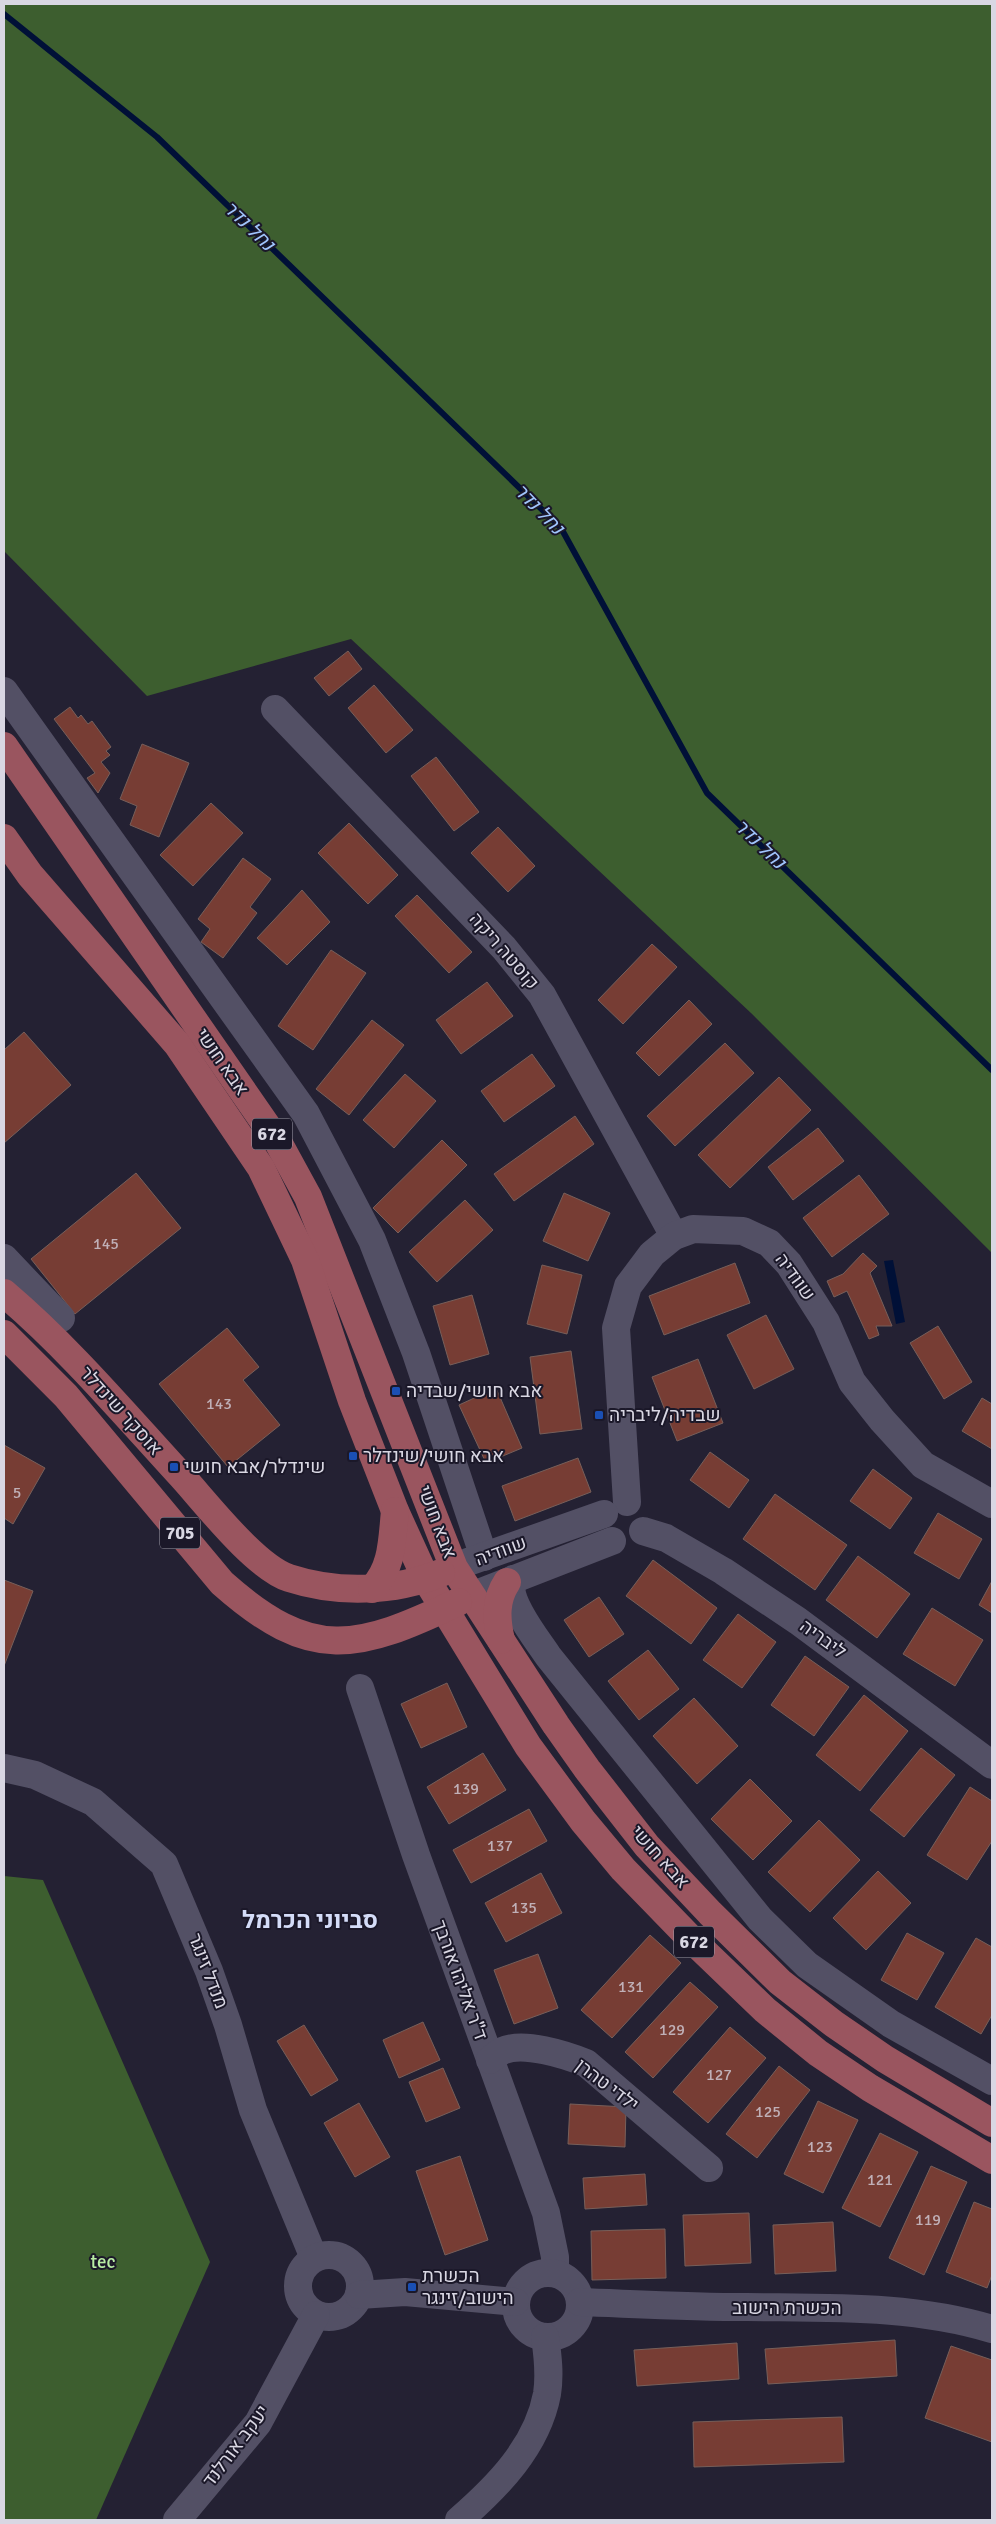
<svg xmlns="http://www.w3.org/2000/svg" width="996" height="2524" viewBox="0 0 996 2524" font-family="Signika,Heebo,sans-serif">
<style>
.forest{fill:#3d5e2f}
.water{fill:#001037}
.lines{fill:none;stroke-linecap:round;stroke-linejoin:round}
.stream{stroke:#001037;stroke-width:6}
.building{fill:#773d34;stroke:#775f5a}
.minor{stroke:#535065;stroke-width:28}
.major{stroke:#9a555f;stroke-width:28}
.transit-dot{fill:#1a4fb4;stroke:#1b1829;stroke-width:2}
.labels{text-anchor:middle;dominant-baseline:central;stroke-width:4;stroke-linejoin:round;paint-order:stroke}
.number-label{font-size:16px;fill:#c0b0b7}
.shield{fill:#1b1829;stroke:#a09eab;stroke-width:1}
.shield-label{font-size:18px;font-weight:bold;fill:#d9d7e3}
.street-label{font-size:19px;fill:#d9d7e3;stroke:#1b1829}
.poi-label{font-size:19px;fill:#d9d7e3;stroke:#1b1829;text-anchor:start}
.park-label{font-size:19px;fill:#b9eda4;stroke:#1b1829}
.water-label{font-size:20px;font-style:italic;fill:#a0c5fd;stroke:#1b1829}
.district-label{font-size:24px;font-weight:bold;fill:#d4dcf8;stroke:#1b1829}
</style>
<rect width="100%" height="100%" fill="#242133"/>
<!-- forest -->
<g class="forest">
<path d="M 4,4 L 992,4 L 992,1253 L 751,1013 L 351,639 L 147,696 L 4,551 Z"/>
<path d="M 4,1876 L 43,1880 L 210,2262 L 96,2520 L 4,2520 Z"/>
</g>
<!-- water -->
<path class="water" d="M 893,1260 L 905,1322 L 896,1324 L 884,1261 Z"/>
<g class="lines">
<!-- stream -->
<path class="stream" d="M 4,14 L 157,137 L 561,528 L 707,793 L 992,1070"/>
</g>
<!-- building -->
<g class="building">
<path d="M 348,651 L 362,669 L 329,696 L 314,678 Z"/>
<path d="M 374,685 L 413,730 L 386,753 L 348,708 Z"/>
<path d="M 70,707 L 78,718 L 81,715 L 88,724 L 92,721 L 111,747 L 106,751 L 110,755 L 101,762 L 110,773 L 98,793 L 87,778 L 95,773 L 54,719 Z"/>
<path d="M 142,744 L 189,763 L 159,837 L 130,825 L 137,806 L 120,799 Z"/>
<path d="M 436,757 L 479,812 L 454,831 L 411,776 Z"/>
<path d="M 211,803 L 243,833 L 193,886 L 160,855 Z"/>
<path d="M 349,823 L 398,875 L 368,904 L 318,853 Z"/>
<path d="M 498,827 L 535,866 L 508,892 L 471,853 Z"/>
<path d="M 243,858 L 271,879 L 250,907 L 257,913 L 223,958 L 201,942 L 210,929 L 198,919 Z"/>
<path d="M 302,890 L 330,922 L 287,965 L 257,938 Z"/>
<path d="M 417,895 L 472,952 L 449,973 L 395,916 Z"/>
<path d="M 652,944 L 677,967 L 623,1024 L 598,1000 Z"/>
<path d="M 331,950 L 366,973 L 313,1050 L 278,1026 Z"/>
<path d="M 487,982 L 513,1016 L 461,1054 L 436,1020 Z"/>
<path d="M 689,1000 L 712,1024 L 659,1076 L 636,1053 Z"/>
<path d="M 372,1020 L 404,1045 L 349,1115 L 316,1089 Z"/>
<path d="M 24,1032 L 71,1085 L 4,1143 L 4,1050 Z"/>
<path d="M 725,1043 L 754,1073 L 675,1146 L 647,1116 Z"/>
<path d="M 532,1054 L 555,1086 L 504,1122 L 481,1091 Z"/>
<path d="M 405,1074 L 436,1101 L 394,1148 L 363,1120 Z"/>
<path d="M 779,1077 L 811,1110 L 730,1188 L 698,1155 Z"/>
<path d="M 575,1116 L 594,1144 L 514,1201 L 494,1174 Z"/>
<path d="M 818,1128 L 844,1161 L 793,1200 L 768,1167 Z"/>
<path d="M 442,1140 L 467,1165 L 398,1233 L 373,1208 Z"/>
<path d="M 136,1173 L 181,1228 L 75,1314 L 31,1259 Z"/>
<path d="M 859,1175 L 889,1214 L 832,1257 L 803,1218 Z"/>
<path d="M 564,1193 L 610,1213 L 588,1261 L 543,1241 Z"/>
<path d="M 465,1200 L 493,1230 L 437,1282 L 409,1252 Z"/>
<path d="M 863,1253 L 877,1266 L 870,1273 L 892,1326 L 876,1326 L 879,1335 L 869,1339 L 847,1291 L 834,1297 L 827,1281 L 843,1274 Z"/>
<path d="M 735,1263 L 750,1303 L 664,1335 L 649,1296 Z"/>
<path d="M 542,1265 L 582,1275 L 567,1334 L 527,1324 Z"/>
<path d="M 472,1295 L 489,1354 L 450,1365 L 433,1306 Z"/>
<path d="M 766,1315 L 794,1369 L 754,1389 L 727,1335 Z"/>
<path d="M 938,1326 L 972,1382 L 944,1399 L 910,1343 Z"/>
<path d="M 227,1328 L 259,1367 L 243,1380 L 280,1425 L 228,1467 L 159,1384 Z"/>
<path d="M 571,1351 L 582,1429 L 540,1434 L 530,1357 Z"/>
<path d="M 698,1359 L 723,1423 L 677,1441 L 652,1377 Z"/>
<path d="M 496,1388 L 522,1448 L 486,1463 L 459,1405 Z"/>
<path d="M 982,1398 L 992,1404 L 992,1449 L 962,1431 Z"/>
<path d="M 4,1445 L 45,1468 L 13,1524 L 4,1518 Z"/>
<path d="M 710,1452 L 749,1480 L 729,1508 L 690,1480 Z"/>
<path d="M 578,1458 L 591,1492 L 515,1521 L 502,1486 Z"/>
<path d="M 873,1469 L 912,1498 L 890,1529 L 850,1501 Z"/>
<path d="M 775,1494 L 847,1545 L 815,1590 L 743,1539 Z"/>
<path d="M 938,1513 L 982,1539 L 959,1579 L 914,1553 Z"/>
<path d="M 858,1556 L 910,1594 L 877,1638 L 826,1600 Z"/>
<path d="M 653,1560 L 717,1608 L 691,1644 L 626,1596 Z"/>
<path d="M 4,1580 L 33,1591 L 4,1666 Z"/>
<path d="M 992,1581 L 992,1613 L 979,1605 Z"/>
<path d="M 599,1597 L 624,1634 L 589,1657 L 564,1620 Z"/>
<path d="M 932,1608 L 983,1640 L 955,1686 L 903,1654 Z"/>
<path d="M 738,1614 L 776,1642 L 742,1688 L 703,1660 Z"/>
<path d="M 648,1650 L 679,1689 L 639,1720 L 608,1681 Z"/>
<path d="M 805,1656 L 849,1687 L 814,1736 L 771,1705 Z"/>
<path d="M 447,1683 L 467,1727 L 421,1748 L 401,1704 Z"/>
<path d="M 864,1695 L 908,1731 L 860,1791 L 816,1755 Z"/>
<path d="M 694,1698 L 738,1746 L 697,1784 L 653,1736 Z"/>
<path d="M 921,1748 L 955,1775 L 904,1837 L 870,1810 Z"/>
<path d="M 483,1753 L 506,1790 L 449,1824 L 427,1787 Z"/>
<path d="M 750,1779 L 792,1821 L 753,1860 L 711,1819 Z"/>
<path d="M 970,1787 L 992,1801 L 992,1841 L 967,1880 L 927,1855 Z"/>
<path d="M 529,1809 L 547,1841 L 471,1883 L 453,1850 Z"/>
<path d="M 819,1820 L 860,1860 L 810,1912 L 768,1872 Z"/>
<path d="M 878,1871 L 911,1903 L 866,1950 L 833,1918 Z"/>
<path d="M 541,1873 L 562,1913 L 506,1942 L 485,1903 Z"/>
<path d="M 907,1933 L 944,1953 L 917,2000 L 881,1980 Z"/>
<path d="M 650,1935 L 681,1963 L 612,2038 L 581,2010 Z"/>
<path d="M 976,1938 L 992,1947 L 992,2015 L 981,2034 L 935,2007 Z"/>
<path d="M 538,1954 L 558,2008 L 514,2024 L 494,1970 Z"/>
<path d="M 690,1982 L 718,2007 L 653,2078 L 625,2052 Z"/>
<path d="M 423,2022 L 440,2060 L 399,2078 L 383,2040 Z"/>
<path d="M 304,2025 L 338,2080 L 311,2096 L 277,2041 Z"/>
<path d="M 730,2027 L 766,2058 L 708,2123 L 673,2092 Z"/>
<path d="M 779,2066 L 810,2090 L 757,2158 L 726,2134 Z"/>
<path d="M 443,2068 L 460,2108 L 426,2122 L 409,2082 Z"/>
<path d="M 818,2101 L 858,2120 L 823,2193 L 784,2174 Z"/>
<path d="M 359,2103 L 390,2157 L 355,2177 L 324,2123 Z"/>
<path d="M 570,2104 L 626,2107 L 625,2147 L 568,2144 Z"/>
<path d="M 880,2133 L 918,2152 L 880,2227 L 842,2208 Z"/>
<path d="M 460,2156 L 488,2240 L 445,2255 L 416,2171 Z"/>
<path d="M 931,2166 L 967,2182 L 924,2275 L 889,2258 Z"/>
<path d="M 645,2174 L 647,2205 L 585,2209 L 583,2178 Z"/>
<path d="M 974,2202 L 992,2209 L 992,2275 L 987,2288 L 946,2272 Z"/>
<path d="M 749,2213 L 751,2263 L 685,2266 L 683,2215 Z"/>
<path d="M 833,2222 L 836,2271 L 775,2274 L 773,2225 Z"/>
<path d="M 665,2229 L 666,2278 L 592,2280 L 591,2231 Z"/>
<path d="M 895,2340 L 897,2376 L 768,2384 L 765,2349 Z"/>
<path d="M 737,2343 L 739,2379 L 637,2386 L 634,2350 Z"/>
<path d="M 951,2346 L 992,2360 L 992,2442 L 925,2418 Z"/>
<path d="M 842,2417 L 844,2462 L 694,2467 L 693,2422 Z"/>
</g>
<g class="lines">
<!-- minor -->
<g class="minor">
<path d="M 4,691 L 306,1114 L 372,1240 L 416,1353 L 484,1557"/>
<path d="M 275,709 L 504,948 L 542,995 L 674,1236"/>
<path d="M 4,1258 L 61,1318"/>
<path d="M 627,1502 L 616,1328 L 628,1286 L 652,1254 L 674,1236 L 693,1229 L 743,1231 L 769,1243 L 789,1264 L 826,1322 L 852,1382 L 882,1420 L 923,1465 L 992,1504"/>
<path d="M 643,1531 L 666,1538 L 723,1571 L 798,1621 L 992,1765"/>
<path d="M 468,1562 L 604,1514"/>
<path d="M 513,1579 C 504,1599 537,1639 548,1656 L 760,1919 L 807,1965 L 891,2024 L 992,2081"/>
<path d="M 471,1596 L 612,1541"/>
<path d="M 360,1688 L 416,1855 L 546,2213 L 555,2257 L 555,2273"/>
<path d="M 4,1768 L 35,1775 L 93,1802 L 164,1864 L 209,1971 L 228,2025 L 253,2110 L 314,2258"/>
<path d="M 490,2060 C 494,2057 498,2053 502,2051 C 523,2041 566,2055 586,2063 L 709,2168"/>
<circle cx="329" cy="2286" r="31"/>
<circle cx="548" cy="2305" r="32"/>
<path d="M 359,2295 L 405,2292 L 515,2302"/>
<path d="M 580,2302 C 636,2304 692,2307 747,2307 C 830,2308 913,2305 992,2329"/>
<path d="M 177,2520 L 258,2423 L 316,2315"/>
<path d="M 459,2520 C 497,2487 537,2447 547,2394 C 550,2375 548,2357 545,2337"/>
</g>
<!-- major -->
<g class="major">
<path d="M 4,746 L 278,1142 L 308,1197 L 454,1568 L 556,1725 L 587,1769 L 647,1846 L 710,1913 L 780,1982 L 834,2024 L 885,2059 L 992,2123"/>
<path d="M 4,838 L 30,875 L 177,1044 L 261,1168 L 305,1260 L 352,1401 L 395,1511 L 426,1579 L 528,1746 L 583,1821 L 623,1869 L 689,1937 L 765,2010 L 818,2053 L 870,2088 L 992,2160"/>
<path d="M 4,1293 C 70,1349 126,1416 185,1480 C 209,1507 256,1567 289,1578 C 338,1594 394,1592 441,1573"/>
<path d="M 4,1334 L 66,1396 L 222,1583 C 312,1663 357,1650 458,1602"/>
<path d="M 372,1589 C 393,1568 392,1539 395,1511"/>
<path d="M 501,1640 C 496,1619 495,1600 507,1582"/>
</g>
</g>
<!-- markers -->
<g class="transit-dot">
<rect x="391" y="1386" width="10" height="10" rx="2.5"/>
<rect x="594" y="1410" width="10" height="10" rx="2.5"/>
<rect x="348" y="1451" width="10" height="10" rx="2.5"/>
<rect x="169" y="1462" width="10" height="10" rx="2.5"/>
<rect x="407" y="2282" width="10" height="10" rx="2.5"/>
</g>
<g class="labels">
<!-- number labels -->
<g class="number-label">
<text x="106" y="1244">145</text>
<text x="219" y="1404">143</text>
<text x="17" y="1493">5</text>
<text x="466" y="1789">139</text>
<text x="500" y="1846">137</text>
<text x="524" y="1908">135</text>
<text x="631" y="1987">131</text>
<text x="672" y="2030">129</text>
<text x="719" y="2075">127</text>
<text x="768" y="2112">125</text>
<text x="820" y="2147">123</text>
<text x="880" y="2180">121</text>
<text x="928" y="2220">119</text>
</g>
<!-- shield labels -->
<g class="shield">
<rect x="252" y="1118.5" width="40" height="31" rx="4"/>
<rect x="160" y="1517.5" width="40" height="31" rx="4"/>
<rect x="674" y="1926.5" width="40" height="31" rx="4"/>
</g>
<g class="shield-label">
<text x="272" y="1134">672</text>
<text x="180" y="1533">705</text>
<text x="694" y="1942">672</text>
</g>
<!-- street labels -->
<g class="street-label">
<text transform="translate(504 951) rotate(49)">קוסטה ריקה</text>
<text transform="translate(222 1062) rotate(55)">אבא חושי</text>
<text transform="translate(795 1277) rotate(54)">שוודיה</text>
<text transform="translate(121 1411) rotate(48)">אוסקר שינדלר</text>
<text transform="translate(437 1522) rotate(69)">אבא חושי</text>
<text transform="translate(501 1551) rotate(-20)">שוודיה</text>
<text transform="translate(823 1639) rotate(36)">ליבריה</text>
<text transform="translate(660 1857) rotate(48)">אבא חושי</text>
<text transform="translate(208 1971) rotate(69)">מנדל זינגר</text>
<text transform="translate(460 1980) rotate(70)">ד"ר אליהו אורבך</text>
<text transform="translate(607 2085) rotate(37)">ילדי טהרן</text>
<text x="787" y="2308">הכשרת הישוב</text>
<text transform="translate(236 2446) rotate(-53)">יעקב אורלנד</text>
</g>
<!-- poi labels -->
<g class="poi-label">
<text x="406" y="1391">אבא חושי/שבדיה</text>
<text x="609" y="1415">שבדיה/ליבריה</text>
<text x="363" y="1456">אבא חושי/שינדלר</text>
<text x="184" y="1467">שינדלר/אבא חושי</text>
<text x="422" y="2276">הכשרת<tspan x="422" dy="22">הישוב/זינגר</tspan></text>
</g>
<!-- park labels -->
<g class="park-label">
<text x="103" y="2262">tec</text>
</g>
<!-- water labels -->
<g class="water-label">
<text transform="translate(249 226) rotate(44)">נחל נדר</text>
<text transform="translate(539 509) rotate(46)">נחל נדר</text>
<text transform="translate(760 844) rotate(44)">נחל נדר</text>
</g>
<!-- district labels -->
<g class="district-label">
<text x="310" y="1920">סביוני הכרמל</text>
</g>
</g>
<!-- border -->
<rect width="996" height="2524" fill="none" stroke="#d9d7e3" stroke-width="10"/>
</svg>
